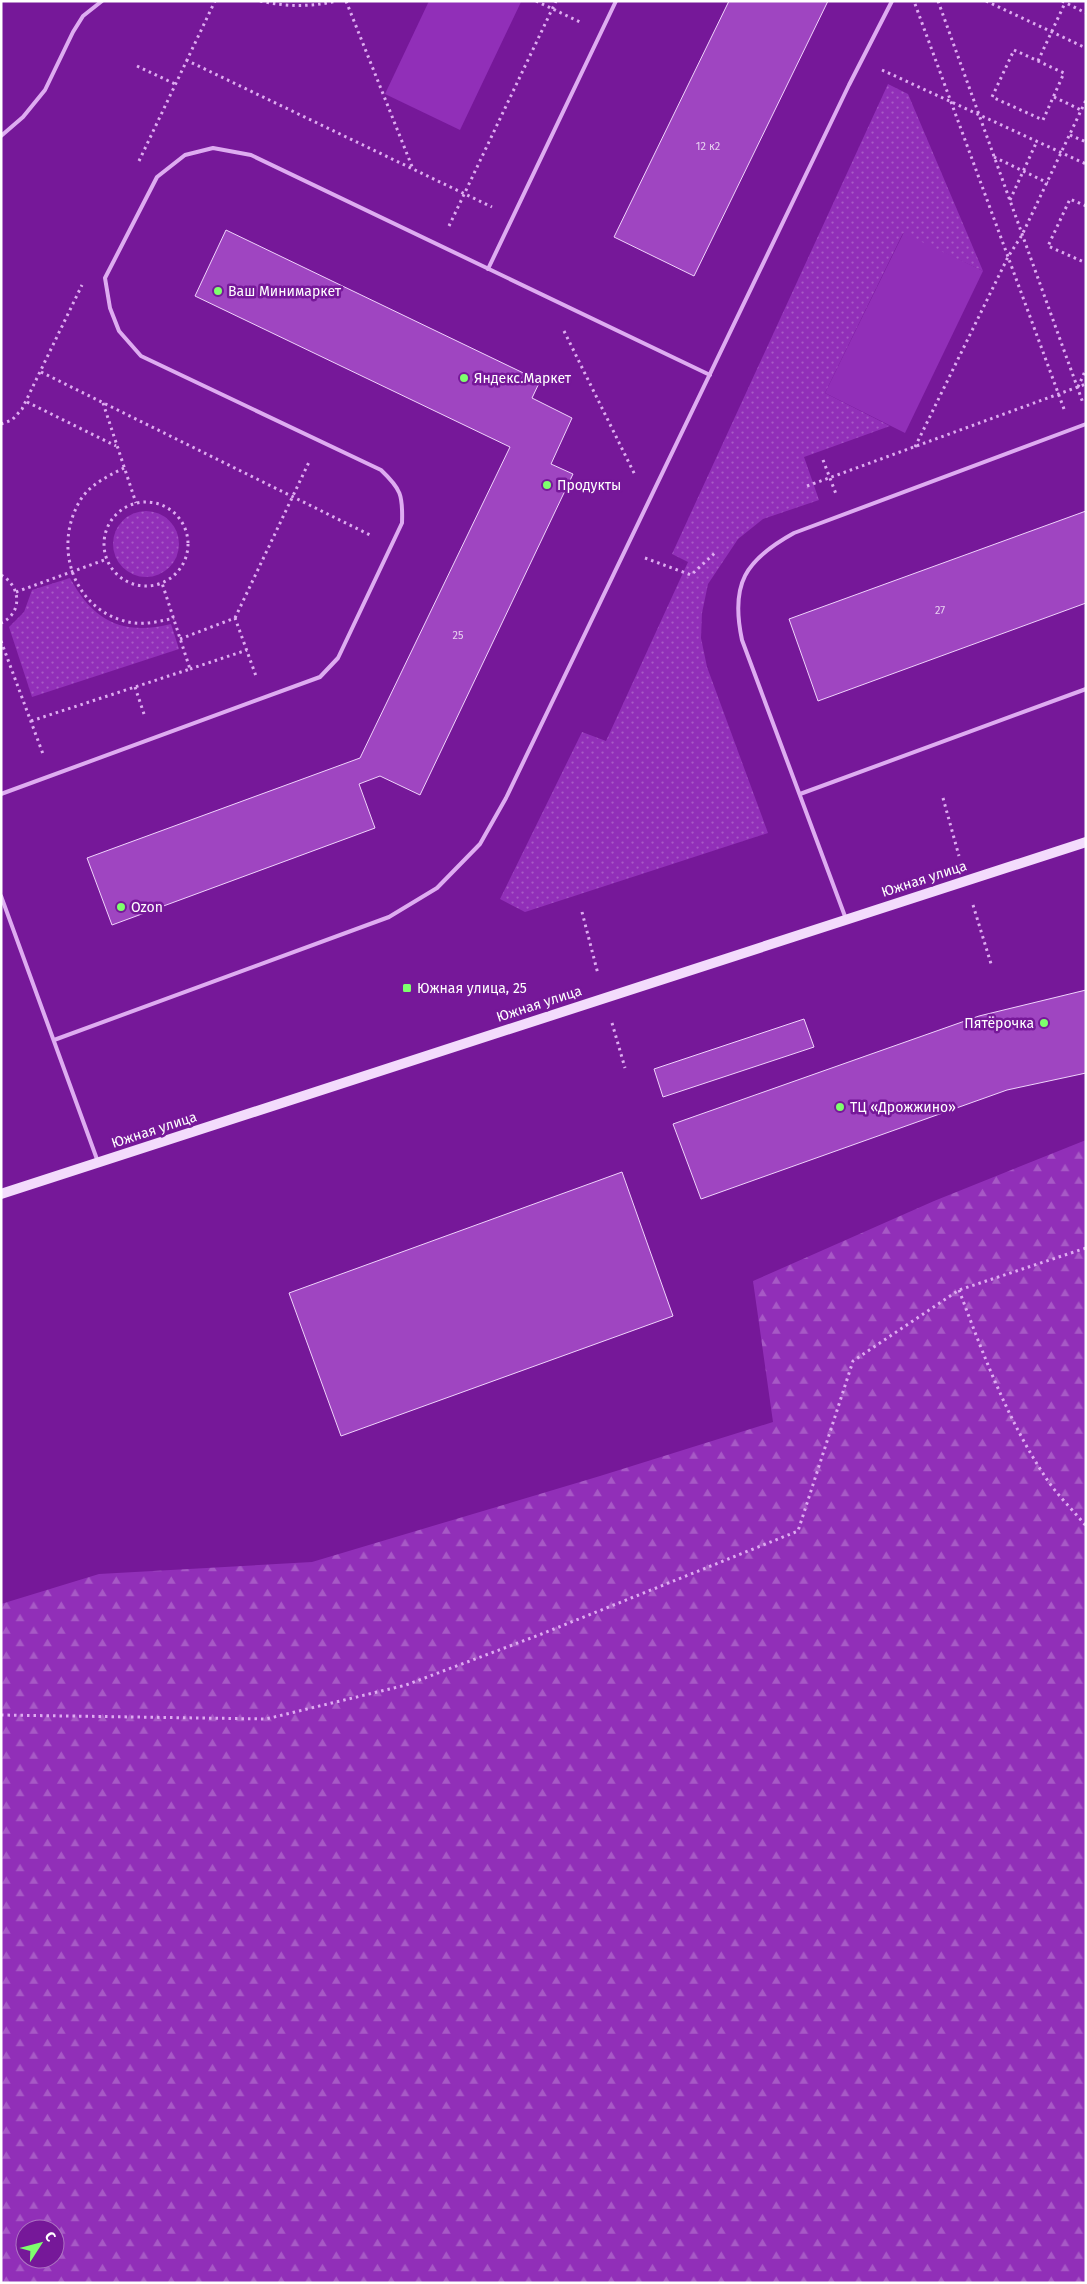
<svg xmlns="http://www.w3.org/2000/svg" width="1087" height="2284" viewBox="0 0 1087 2284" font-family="'Fira Sans',sans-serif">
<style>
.grass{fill:#912fb8}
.forest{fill:url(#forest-firs);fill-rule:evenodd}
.park{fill:url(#park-dots)}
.building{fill:#9f45c1;stroke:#f0d4fc}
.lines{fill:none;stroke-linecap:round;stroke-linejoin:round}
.path{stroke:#deacf1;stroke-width:3;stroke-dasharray:2.5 4;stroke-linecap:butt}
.lane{stroke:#deacf1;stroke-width:4}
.secondary{stroke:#f3dbfc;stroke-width:10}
.poi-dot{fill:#7eff6d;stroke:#761899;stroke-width:2}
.labels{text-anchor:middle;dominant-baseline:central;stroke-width:5;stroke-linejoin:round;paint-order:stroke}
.number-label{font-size:11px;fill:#e7d0f0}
.poi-label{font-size:14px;fill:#fff;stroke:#761899;text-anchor:start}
.street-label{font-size:14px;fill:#fff;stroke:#761899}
</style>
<defs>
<pattern id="forest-firs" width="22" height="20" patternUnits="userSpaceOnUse" patternTransform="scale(1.25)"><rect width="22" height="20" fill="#912fb8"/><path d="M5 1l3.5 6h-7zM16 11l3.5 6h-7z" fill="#a759c6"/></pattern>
<pattern id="park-dots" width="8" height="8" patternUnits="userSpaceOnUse" patternTransform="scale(1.25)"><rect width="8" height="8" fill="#912fb8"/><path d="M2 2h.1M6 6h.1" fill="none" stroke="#a759c6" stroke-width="1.8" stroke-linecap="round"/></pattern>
</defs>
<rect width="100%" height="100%" fill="#761899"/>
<!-- grass -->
<g class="grass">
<path d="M 429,1 L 521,2 L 460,130 L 385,94 Z"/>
<path d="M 904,232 L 983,271 L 905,433 L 825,393 Z"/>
</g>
<!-- forest -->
<path class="forest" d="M 1086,1140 L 1086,2283 L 1,2283 L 1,1604 L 99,1574 L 312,1562 L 600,1476 L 773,1422 L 753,1281 L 934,1201 ZM 25,2229 L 55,2229 L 55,2259 L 25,2259 Z"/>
<!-- park -->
<g class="park">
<path d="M 888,84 L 908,94 L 983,271 L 903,233 L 825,393 L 890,426 L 804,457 L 819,500 L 763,519 L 738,539 L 708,584 L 702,613 L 701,638 L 707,667 L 768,833 L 525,912 L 500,899 L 582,732 L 606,741 L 688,562 L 672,554 Z"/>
<circle cx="146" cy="544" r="33"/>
<path d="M 70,578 C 93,621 123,636 171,624 L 179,649 L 32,697 L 9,627 L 24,612 L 32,590 Z"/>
</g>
<!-- building -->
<g class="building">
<path d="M 729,1 L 828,1 L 694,276 L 614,237 Z"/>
<path d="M 226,230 L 540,381 L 532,398 L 572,418 L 551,464 L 573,474 L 420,795 L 380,776 L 359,784 L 375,828 L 112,925 L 87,858 L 360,758 L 510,447 L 195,296 Z"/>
<path d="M 1086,511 L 1086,603 L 818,701 L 789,619 Z"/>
<path d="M 1086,990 L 1086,1073 L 1007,1090 L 701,1199 L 673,1124 L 979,1016 Z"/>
<path d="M 804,1019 L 814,1047 L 663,1097 L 654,1069 Z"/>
<path d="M 622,1172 L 673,1316 L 341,1436 L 289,1293 Z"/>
</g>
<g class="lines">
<!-- path -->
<g class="path">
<path d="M 260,1 C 287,7 310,7 337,1"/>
<path d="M 346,1 L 413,169"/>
<path d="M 536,1 L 580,22"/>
<path d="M 938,1 L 1083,403"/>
<path d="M 986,1 L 1086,48"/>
<path d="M 1062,1 L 1086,13"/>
<path d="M 915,4 L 1064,409"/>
<path d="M 1014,50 L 1064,73 L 1043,120 L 992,97 Z"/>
<path d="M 186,60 L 492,207"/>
<path d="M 1038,61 L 1065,3"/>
<path d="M 137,66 L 175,84"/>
<path d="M 882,70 L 1086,164"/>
<path d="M 1054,97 L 1081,110"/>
<path d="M 1070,135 L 1086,142"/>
<path d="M 994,157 L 1048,183"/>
<path d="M 139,161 L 215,1"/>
<path d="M 1010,200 L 1037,141"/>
<path d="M 1086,206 L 1070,199 L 1048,246 L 1086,263"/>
<path d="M 449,226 L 556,1"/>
<path d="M 564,331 L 635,475"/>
<path d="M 41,372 L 372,536"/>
<path d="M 1078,387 L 1086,369"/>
<path d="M 27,402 L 116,446"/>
<path d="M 103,403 L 136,503"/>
<path d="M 1,424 L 12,420 L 22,409 L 82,285"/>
<path d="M 915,447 L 1008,257 L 1022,235 L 1086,100"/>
<path d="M 823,460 L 836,494"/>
<path d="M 124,468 C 108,476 91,484 81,499 C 53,544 71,606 124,621 C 141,626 157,622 174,618"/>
<path d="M 807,486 L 1086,384"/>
<circle cx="146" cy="544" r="42"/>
<path d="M 645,558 L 691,575 L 717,551"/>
<path d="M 1,575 C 21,586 23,613 1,623"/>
<path d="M 16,592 L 107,559"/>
<path d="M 235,618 L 309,462"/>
<path d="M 180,639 L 235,618 L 256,676"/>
<path d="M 1,641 L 43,754"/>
<path d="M 190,669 L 247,650"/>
<path d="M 135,687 L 145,717"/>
<path d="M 31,721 L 190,669 L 162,583"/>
<path d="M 943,798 L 959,856"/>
<path d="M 973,905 L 992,967"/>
<path d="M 582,912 L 598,974"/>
<path d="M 612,1023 L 625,1068"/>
<path d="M 959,1290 C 983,1354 1008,1421 1046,1478 C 1057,1495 1073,1510 1086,1526"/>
<path d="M 1,1715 L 266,1719 L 406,1685 L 539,1635 L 798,1531 L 853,1361 L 959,1290 L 1086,1248"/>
</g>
<!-- lane -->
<g class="lane">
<path d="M 1,136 L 23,117 L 45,90 L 73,32 L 83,16 L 102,1"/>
<path d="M 488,269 L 616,1"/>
<path d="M 1,794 L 320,677 L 338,658 L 402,523 C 403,495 401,489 381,470 L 141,356 L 119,331 L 110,308 L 105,278 L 157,177 L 185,155 L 213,148 L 251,155 L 710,375"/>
<path d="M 800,794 L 1086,689"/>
<path d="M 1,896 L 98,1162"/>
<path d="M 846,919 L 742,640 C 730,584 745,560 794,533 L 1086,424"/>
<path d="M 54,1040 L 389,917 L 437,888 L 480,844 L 506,798 L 849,85 L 892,1"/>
</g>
<!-- secondary -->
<path class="secondary" d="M 1,1194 L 1086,842"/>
</g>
<!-- markers -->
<g class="poi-dot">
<circle cx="218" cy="291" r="5"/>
<circle cx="464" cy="378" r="5"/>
<circle cx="547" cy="485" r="5"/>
<circle cx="121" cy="907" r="5"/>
<rect x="402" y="983" width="10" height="10" rx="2.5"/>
<circle cx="1044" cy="1023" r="5"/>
<circle cx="840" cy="1107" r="5"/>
</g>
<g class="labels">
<!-- number labels -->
<g class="number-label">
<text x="708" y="146">12 к2</text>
<text x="940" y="610">27</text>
<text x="458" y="635">25</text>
</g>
<!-- poi labels -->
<g class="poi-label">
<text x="228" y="291">Ваш Минимаркет</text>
<text x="474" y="378">Яндекс.Маркет</text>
<text x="557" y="485">Продукты</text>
<text x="131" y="907">Ozon</text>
<text x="417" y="988">Южная улица, 25</text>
<text x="1034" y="1023" text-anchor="end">Пятёрочка</text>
<text x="850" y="1107">ТЦ «Дрожжино»</text>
</g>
<!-- street labels -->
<g class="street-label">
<text transform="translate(924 879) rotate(-18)">Южная улица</text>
<text transform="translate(539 1004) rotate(-18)">Южная улица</text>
<text transform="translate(154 1130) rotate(-18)">Южная улица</text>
</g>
</g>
<!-- border -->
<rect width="1087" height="2284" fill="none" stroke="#ffffff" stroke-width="5"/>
<!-- north arrow -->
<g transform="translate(40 2244) rotate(54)"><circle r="24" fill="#761899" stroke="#ad74c2"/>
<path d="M0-4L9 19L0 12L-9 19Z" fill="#7eff6d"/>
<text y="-8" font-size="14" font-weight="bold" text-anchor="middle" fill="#ffffff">С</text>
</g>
</svg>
